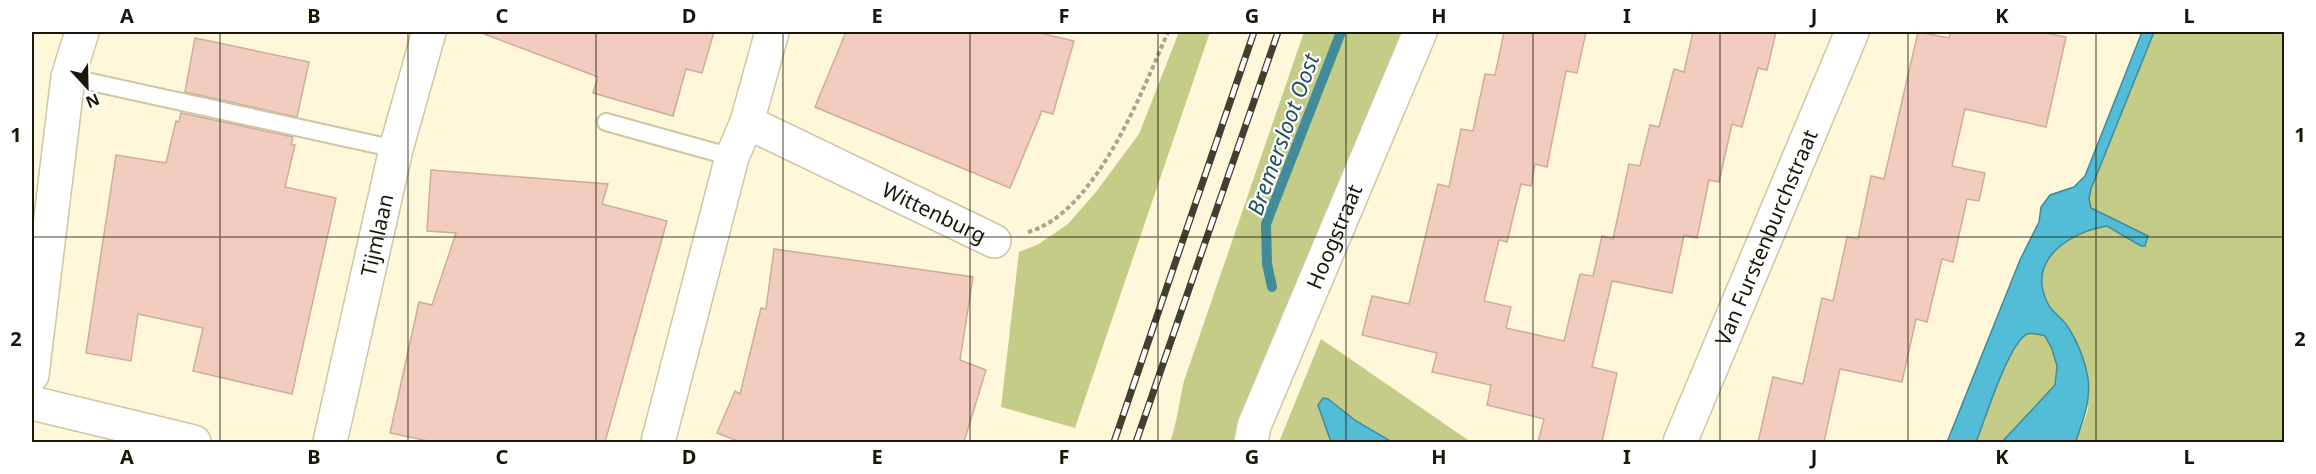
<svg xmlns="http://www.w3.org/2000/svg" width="2316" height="474" viewBox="0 0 2316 474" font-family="'Noto Sans',sans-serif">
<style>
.green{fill:#c4cc87}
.water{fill:#53bdd7;stroke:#428b9a;stroke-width:1.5}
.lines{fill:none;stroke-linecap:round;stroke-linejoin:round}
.stream{stroke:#428b9a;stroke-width:10}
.building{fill:#f2ccbf;stroke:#d0ab9e;stroke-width:1.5}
.service-casing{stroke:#cfc6a4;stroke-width:20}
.minor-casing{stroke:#cfc6a4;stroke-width:36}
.path{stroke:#a9a48d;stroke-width:4;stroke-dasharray:4.5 3;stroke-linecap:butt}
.service{stroke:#fff;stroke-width:16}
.minor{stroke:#fff;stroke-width:33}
.rail-casing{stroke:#433f2f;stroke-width:7}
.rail{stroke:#fff;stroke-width:4.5;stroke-dasharray:14;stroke-linecap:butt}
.grid{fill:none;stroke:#1a170a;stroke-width:1.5;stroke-opacity:0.55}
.labels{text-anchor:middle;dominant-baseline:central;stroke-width:4.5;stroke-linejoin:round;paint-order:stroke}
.street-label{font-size:21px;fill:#1a170a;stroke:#fff}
.water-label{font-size:22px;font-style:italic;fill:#22505b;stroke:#fff}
.neatline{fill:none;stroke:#1a170a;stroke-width:2}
.grid-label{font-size:20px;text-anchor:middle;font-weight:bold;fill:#1a170a}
</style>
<rect width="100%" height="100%" fill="#fef7da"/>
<!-- green -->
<g class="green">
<path d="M 1179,32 L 1210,32 L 1075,428 L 1001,407 L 1019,252 L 1039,244 L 1068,224 L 1096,192 L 1139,134 Z"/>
<path d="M 1304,32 L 1407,32 L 1236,442 L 1170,442 C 1177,423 1179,402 1184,381 Z"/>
<path d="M 2154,32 L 2284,32 L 2284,442 L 2075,442 C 2079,433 2086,419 2088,408 C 2088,402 2071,334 2068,327 C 2064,318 2051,312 2047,303 C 2026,259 2070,232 2107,226 L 2141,246 L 2145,246 L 2148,236 L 2091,208 L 2089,199 L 2091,189 Z"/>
<path d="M 2030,333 L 2045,336 L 2052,349 L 2057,366 L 2055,385 L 2002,442 L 1976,442 C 1985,419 2008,342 2030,333 Z"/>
<path d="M 1321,339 L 1471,442 L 1392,442 L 1356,421 L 1328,399 L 1318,405 L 1331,442 L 1279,442 Z"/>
</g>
<!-- water -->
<g class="water">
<path d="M 2142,32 L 2154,32 L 2091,189 L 2089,199 L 2091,208 L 2148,236 L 2145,246 L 2141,246 L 2107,226 C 2070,232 2027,259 2047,302 C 2051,312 2063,318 2068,327 C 2077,341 2085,361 2088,378 C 2091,401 2083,420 2076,441 L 2075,442 L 2002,442 L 2055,385 L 2057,366 L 2052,349 L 2045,336 C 2040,335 2032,332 2027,334 C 2008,344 1985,420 1976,442 L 1947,442 L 2020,260 L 2039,222 L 2041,207 L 2050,195 L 2074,187 L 2085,176 Z"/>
<path d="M 1323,398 L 1328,399 L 1356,421 L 1392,442 L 1331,442 L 1318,405 Z"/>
</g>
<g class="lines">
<!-- stream -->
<path class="stream" d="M 1272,287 L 1267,264 L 1266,224 L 1341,32"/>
</g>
<!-- building -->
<g class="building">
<path d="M 484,32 L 714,32 L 702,73 L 686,69 L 673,116 L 593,93 L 598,77 L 484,34 Z"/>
<path d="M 846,32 L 1036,32 L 1074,41 L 1053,114 L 1042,111 L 1010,188 L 815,107 Z"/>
<path d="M 1504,32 L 1586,32 L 1577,73 L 1566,71 L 1547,167 L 1535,164 L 1531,186 L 1521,184 L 1507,242 L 1499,240 L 1484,301 L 1511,307 L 1506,328 L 1564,341 L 1580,274 L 1593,276 L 1602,236 L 1613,239 L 1629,164 L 1640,166 L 1650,125 L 1659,127 L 1674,69 L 1684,72 L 1693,32 L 1776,32 L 1767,70 L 1758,68 L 1742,127 L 1732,124 L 1719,182 L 1709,180 L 1697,238 L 1684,235 L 1672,293 L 1612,281 L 1592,367 L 1617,373 L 1602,442 L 1538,442 L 1544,419 L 1487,405 L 1491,385 L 1432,372 L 1437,353 L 1362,335 L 1372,296 L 1409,304 L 1438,184 L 1449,187 L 1461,129 L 1473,131 L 1485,74 L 1495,75 Z"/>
<path d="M 1918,32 L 1949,38 L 1951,32 L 2041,32 L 2066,37 L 2046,127 L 1965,109 L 1952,166 L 1985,173 L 1979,201 L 1967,199 L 1953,262 L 1942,259 L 1927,322 L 1916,319 L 1902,382 L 1840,369 L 1824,442 L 1758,442 L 1773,377 L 1803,384 L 1822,298 L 1833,301 L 1847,237 L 1858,239 L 1871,176 L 1884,179 Z"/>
<path d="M 195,38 L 309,62 L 297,117 L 185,92 Z"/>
<path d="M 181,113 L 293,137 L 291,145 L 295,145 L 285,187 L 336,198 L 292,394 L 193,371 L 203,328 L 138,314 L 131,361 L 86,353 L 116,155 L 166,163 L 176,121 L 179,122 Z"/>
<path d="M 431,170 L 608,184 L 602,204 L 667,221 L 605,442 L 433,442 L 390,433 L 419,302 L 432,305 L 456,233 L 427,231 Z"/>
<path d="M 774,249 L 973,277 L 960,360 L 986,370 L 964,442 L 740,442 L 717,433 L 735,391 L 740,394 L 761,308 L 766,309 Z"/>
</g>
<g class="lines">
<defs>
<g id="service">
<path d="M 68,77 L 396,149"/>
<path d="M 606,122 L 732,157"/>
</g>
<g id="minor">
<path id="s1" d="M 747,122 L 994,241"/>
<path d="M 32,375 L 68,77 L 82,32"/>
<path d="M 32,403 L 194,442"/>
<path id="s2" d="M 330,442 L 396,149 L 429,32"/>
<path d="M 658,442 L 732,157 L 747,122 L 772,32"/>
<path id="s3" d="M 1251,442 L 1254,426 L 1420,32"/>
<path id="s4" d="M 1680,442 L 1852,32"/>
</g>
</defs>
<!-- service casing -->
<use href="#service" class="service-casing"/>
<!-- minor casing -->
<use href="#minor" class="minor-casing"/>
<!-- path -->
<path class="path" d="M 1028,232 C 1096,213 1142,91 1168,32"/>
<!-- service -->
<use href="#service" class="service"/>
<!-- minor -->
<use href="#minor" class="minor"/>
<defs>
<g id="rail">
<path d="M 1114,442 L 1254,32"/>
<path d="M 1136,442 L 1278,32"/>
</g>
</defs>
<!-- rail casing -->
<use href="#rail" class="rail-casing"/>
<!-- rail -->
<use href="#rail" class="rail"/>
</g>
<!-- grid -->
<path class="grid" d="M 220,32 L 220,442M 408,32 L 408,442M 596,32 L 596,442M 783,32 L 783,442M 970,32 L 970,442M 1158,32 L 1158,442M 1346,32 L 1346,442M 1533,32 L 1533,442M 1720,32 L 1720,442M 1908,32 L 1908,442M 2096,32 L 2096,442M 32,237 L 2284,237"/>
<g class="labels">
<!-- street labels -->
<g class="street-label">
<text stroke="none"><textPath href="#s1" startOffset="208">Wittenburg</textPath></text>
<text stroke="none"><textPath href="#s2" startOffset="212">Tijmlaan</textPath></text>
<text stroke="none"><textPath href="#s3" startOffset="222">Hoogstraat</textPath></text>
<text stroke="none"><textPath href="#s4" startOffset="222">Van Furstenburchstraat</textPath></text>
</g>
<!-- water labels -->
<g class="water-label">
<text transform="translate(1282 134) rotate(-70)">Bremersloot Oost</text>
</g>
</g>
<!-- border -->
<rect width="2316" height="474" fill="none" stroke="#ffffff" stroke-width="66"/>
<!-- north arrow -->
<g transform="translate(87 87) rotate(158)" stroke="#ffffff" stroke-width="4.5" paint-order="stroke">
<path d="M0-4.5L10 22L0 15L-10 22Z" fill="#1a170a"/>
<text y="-9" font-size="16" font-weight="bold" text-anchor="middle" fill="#1a170a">N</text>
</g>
<rect x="33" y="33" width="2250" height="408" class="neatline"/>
<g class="grid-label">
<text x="127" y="23">A</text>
<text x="314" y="23">B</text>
<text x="502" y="23">C</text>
<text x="689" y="23">D</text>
<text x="877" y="23">E</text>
<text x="1064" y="23">F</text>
<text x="1252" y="23">G</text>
<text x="1439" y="23">H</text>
<text x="1627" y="23">I</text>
<text x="1814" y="23">J</text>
<text x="2002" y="23">K</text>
<text x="2189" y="23">L</text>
<text x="16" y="142">1</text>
<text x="2300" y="142">1</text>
<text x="16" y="346">2</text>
<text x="2300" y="346">2</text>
<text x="127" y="464">A</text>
<text x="314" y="464">B</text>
<text x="502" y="464">C</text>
<text x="689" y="464">D</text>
<text x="877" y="464">E</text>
<text x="1064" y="464">F</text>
<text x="1252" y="464">G</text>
<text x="1439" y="464">H</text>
<text x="1627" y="464">I</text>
<text x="1814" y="464">J</text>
<text x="2002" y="464">K</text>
<text x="2189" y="464">L</text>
</g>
</svg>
